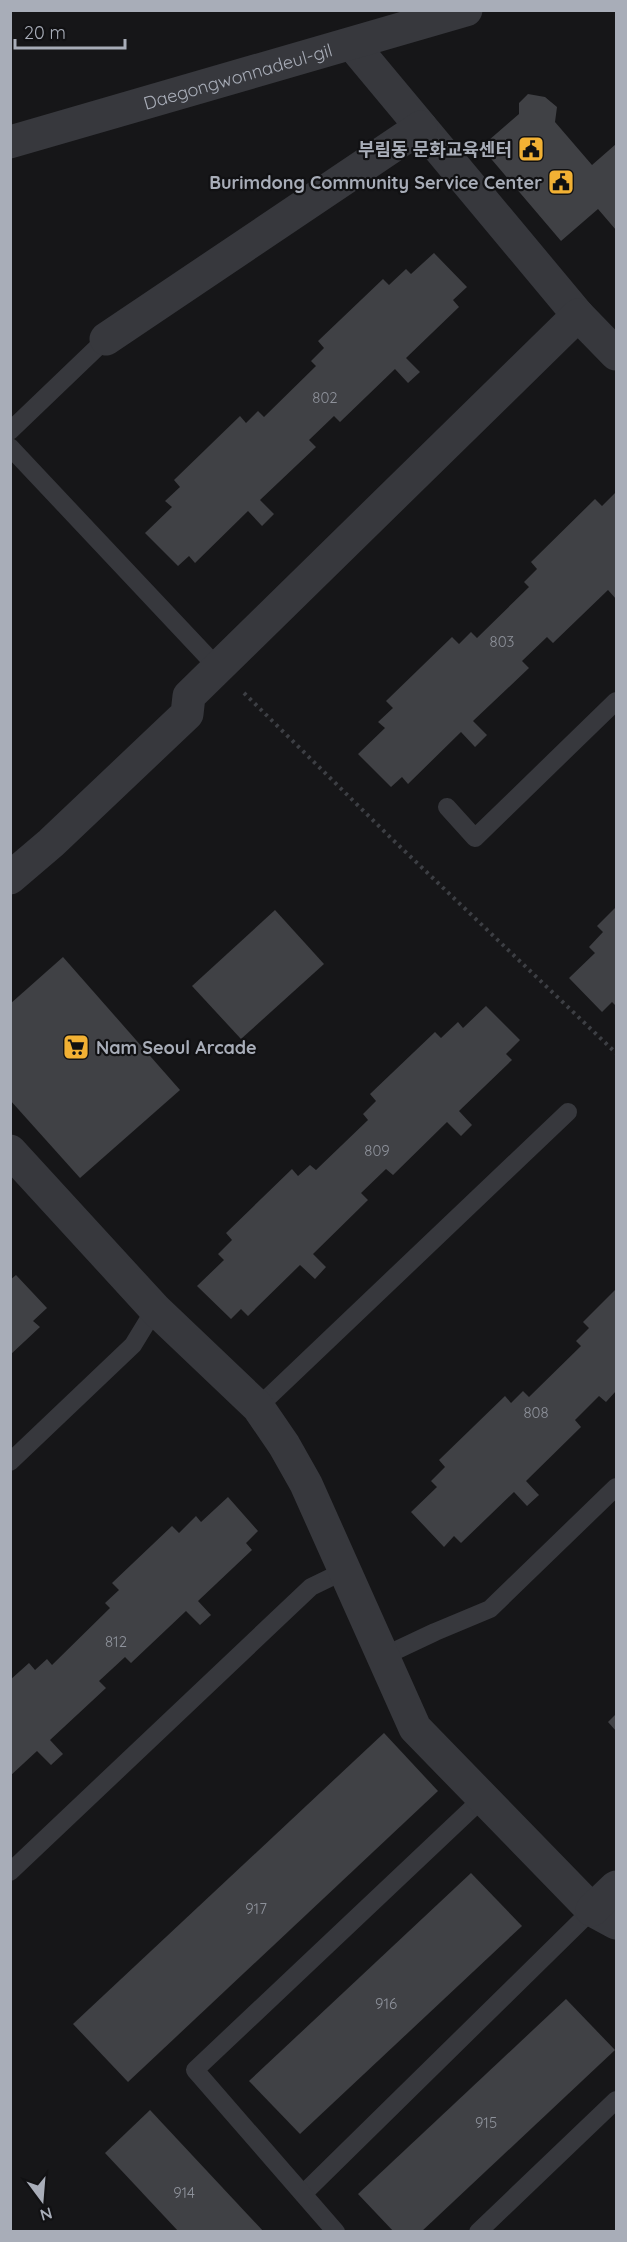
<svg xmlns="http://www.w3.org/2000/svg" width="627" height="2242" viewBox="0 0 627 2242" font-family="Quicksand,'Noto Sans KR',sans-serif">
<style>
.building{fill:#404145}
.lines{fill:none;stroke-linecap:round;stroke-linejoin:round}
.path{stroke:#3d3f44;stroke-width:4;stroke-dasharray:3 4.5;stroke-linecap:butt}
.lane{stroke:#37383d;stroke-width:18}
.street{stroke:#37383d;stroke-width:33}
.labels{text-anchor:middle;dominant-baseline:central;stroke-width:4.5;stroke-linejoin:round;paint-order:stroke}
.number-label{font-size:15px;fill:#8e929b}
.street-label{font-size:18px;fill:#a8adb8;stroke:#111113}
.poi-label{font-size:18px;font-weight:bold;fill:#a8adb8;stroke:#111113;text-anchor:end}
</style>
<rect width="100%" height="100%" fill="#161618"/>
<!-- building -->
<g class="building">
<path d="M 528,94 L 545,97 L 557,107 L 555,122 L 592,165 L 616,144 L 616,230 L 598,209 L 561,241 L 481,147 L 519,114 L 519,103 Z"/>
<path d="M 434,253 L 467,287 L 453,300 L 459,307 L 406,358 L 420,372 L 408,383 L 395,369 L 340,422 L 334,416 L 309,440 L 316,447 L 260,500 L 274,514 L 262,526 L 248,511 L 195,563 L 189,556 L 178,566 L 145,533 L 172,507 L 165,501 L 180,487 L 174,480 L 240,416 L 246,423 L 258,411 L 264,417 L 316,366 L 311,361 L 324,348 L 318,341 L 383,279 L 389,285 L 406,269 L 411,274 Z"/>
<path d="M 616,492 L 616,599 L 608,590 L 553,643 L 547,637 L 522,661 L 529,668 L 473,721 L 487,735 L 475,747 L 461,732 L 408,784 L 402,777 L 391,787 L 358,754 L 385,728 L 378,722 L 393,708 L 386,701 L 452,637 L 459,644 L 471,632 L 477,638 L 529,587 L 524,582 L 537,569 L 531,562 L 595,499 L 602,506 Z"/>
<path d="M 616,907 L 616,1006 L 612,1002 L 602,1012 L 569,978 L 595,953 L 589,947 L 603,932 L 597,926 Z"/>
<path d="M 275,910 L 324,964 L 241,1039 L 192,986 Z"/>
<path d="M 63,957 L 180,1090 L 80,1178 L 10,1100 L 10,1004 Z"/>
<path d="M 486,1006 L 520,1040 L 506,1054 L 512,1060 L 459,1111 L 472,1125 L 461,1136 L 447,1122 L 393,1175 L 386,1169 L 361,1193 L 368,1200 L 313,1254 L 326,1267 L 315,1279 L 300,1265 L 248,1316 L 241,1309 L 231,1319 L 197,1286 L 224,1260 L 218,1254 L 232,1240 L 226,1233 L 292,1169 L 298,1176 L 310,1165 L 316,1170 L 368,1120 L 363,1114 L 376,1101 L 370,1094 L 435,1032 L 441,1038 L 458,1022 L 463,1028 Z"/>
<path d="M 16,1275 L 47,1308 L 33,1321 L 40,1327 L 10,1355 L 10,1280 Z"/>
<path d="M 616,1289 L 616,1391 L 606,1402 L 599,1396 L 575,1420 L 581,1427 L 526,1481 L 539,1495 L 527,1506 L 514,1492 L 461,1543 L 454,1536 L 444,1547 L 411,1512 L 437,1487 L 431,1481 L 445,1467 L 439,1460 L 505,1396 L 511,1403 L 523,1391 L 529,1397 L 581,1346 L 576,1341 L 589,1328 L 583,1322 Z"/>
<path d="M 228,1497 L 258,1531 L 246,1543 L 252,1550 L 198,1601 L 211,1615 L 200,1625 L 186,1611 L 131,1663 L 125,1657 L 99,1681 L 106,1688 L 50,1740 L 63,1754 L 51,1765 L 37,1751 L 10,1776 L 10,1680 L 29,1663 L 35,1670 L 47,1659 L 52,1665 L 110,1608 L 105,1603 L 119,1590 L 112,1583 L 172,1526 L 179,1533 L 196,1516 L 201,1522 Z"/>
<path d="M 616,1714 L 616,1731 L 608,1722 Z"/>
<path d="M 384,1733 L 438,1791 L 128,2082 L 73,2024 Z"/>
<path d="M 471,1873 L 522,1926 L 300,2134 L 249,2081 Z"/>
<path d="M 566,1999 L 615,2050 L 421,2232 L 394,2232 L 358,2194 Z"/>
<path d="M 150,2110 L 264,2232 L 179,2232 L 105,2153 Z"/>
</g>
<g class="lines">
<!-- path -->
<path class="path" d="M 244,693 L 392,839 L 616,1053"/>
<!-- lane -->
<g class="lane">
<path d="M 10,431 L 106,339"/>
<path d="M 10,447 L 218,668"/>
<path d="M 447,807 L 475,838 L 616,701"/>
<path d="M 258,1407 L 568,1112"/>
<path d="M 10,1462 L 133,1345 L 155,1309"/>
<path d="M 382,1657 L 435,1632 L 490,1609 L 616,1487"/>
<path d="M 10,1872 L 311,1587 L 344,1571"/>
<path d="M 303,2194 L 592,1910"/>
<path d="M 336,2232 L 195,2070 L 483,1798"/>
<path d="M 478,2232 L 616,2100"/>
</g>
<!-- street -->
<g class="street">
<path d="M 352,44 L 578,315"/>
<path id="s1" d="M 10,142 L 466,10"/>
<path d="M 106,339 L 421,127"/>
<path d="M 10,878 L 51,843 L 187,714 L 189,696 L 578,315 L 616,354"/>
<path d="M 10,1151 L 155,1309 L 258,1407 L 284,1445 L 306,1484 L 415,1728 L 592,1910 L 616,1923"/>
<path d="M 592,1910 L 616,1887"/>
</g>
</g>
<!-- icons -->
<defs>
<symbol id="civic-square" viewBox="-11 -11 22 22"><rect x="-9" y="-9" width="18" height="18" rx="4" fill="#f2b134" stroke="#111113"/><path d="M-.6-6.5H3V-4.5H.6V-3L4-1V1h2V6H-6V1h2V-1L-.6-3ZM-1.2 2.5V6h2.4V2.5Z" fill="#111"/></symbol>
<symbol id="supermarket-square" viewBox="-11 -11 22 22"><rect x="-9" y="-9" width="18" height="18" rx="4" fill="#f2b134" stroke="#111113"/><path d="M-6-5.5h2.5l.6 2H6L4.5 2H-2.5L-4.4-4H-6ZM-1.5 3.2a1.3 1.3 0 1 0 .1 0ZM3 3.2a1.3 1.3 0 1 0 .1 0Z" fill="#111"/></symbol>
</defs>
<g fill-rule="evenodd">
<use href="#civic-square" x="516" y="134" width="30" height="30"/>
<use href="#civic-square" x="546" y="167" width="30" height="30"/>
<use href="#supermarket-square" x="61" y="1032" width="30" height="30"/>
</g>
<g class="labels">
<!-- number labels -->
<g class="number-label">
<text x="325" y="397">802</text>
<text x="502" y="641">803</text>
<text x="377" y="1150">809</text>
<text x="536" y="1412">808</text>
<text x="116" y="1641">812</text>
<text x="256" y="1908">917</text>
<text x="386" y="2003">916</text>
<text x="486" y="2122">915</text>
<text x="184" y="2192">914</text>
</g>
<!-- street labels -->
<g class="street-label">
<text stroke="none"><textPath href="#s1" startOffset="237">Daegongwonnadeul-gil</textPath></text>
</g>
<!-- poi labels -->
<g class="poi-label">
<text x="512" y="149">부림동 문화교육센터</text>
<text x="542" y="182">Burimdong Community Service Center</text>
<text x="96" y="1047" text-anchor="start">Nam Seoul Arcade</text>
</g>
</g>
<!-- border -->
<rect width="627" height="2242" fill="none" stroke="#a8adb8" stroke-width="24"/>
<!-- north arrow -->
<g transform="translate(42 2200) rotate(164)" stroke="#111113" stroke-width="4.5" paint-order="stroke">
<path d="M0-4.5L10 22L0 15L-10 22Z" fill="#a8adb8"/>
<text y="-9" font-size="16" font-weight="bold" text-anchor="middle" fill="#a8adb8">N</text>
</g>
<!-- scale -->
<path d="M15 39v9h110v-9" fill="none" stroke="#a8adb8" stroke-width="3"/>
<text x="24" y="39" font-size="18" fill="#a8adb8" stroke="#111113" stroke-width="4.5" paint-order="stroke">20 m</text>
</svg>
